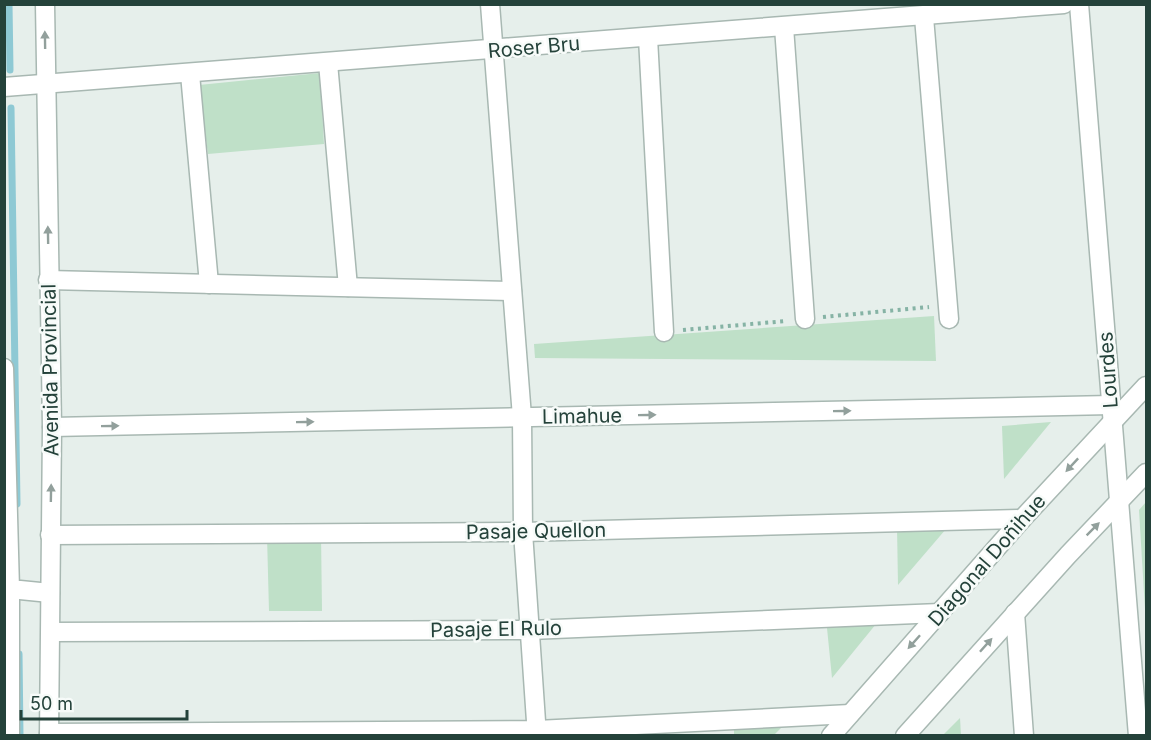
<svg xmlns="http://www.w3.org/2000/svg" width="1151" height="740" viewBox="0 0 1151 740" font-family="Inter,sans-serif">
<style>
.green{fill:#bfe0c8}
.lines{fill:none;stroke-linecap:round;stroke-linejoin:round}
.stream{stroke:#8ec9d4;stroke-width:7}
.minor-casing{stroke:#a8b8b2;stroke-width:21}
.tertiary-casing{stroke:#a8b8b2;stroke-width:21}
.path{stroke:#86b3a5;stroke-width:4;stroke-dasharray:3 4.5;stroke-linecap:butt}
.minor{stroke:#fff;stroke-width:18}
.tertiary{stroke:#fff;stroke-width:18}
.oneway{fill:#92a09c}
.labels{text-anchor:middle;dominant-baseline:central;stroke-width:5;stroke-linejoin:round;paint-order:stroke}
.street-label{font-size:20px;fill:#24423a;stroke:#f7fbf9}
</style>
<rect width="100%" height="100%" fill="#e6efeb"/>
<!-- green -->
<g class="green">
<path d="M 320,73 L 324,144 L 208,154 L 199,85 Z"/>
<path d="M 934,316 L 936,361 L 535,358 L 534,344 Z"/>
<path d="M 1051,422 L 1004,479 L 1002,426 Z"/>
<path d="M 1146,502 L 1146,626 L 1139,510 Z"/>
<path d="M 952,522 L 898,585 L 897,526 Z"/>
<path d="M 321,534 L 322,611 L 269,611 L 267,536 Z"/>
<path d="M 876,624 L 832,678 L 827,628 Z"/>
<path d="M 960,718 L 961,735 L 943,735 Z"/>
<path d="M 785,724 L 774,735 L 734,735 L 734,728 Z"/>
</g>
<g class="lines">
<!-- stream -->
<g class="stream">
<path d="M 9,4 L 10,70"/>
<path d="M 11,108 L 17,504"/>
<path d="M 19,654 L 20,736"/>
</g>
<defs>
<g id="minor">
<path d="M 490,4 L 522,417 L 523,532 L 537,736"/>
<path d="M 924,17 L 949,319"/>
<path d="M 784,27 L 805,319"/>
<path d="M 648,38 L 664,332"/>
<path d="M 328,63 L 348,287"/>
<path d="M 190,74 L 209,284"/>
<path d="M 4,87 L 1064,4"/>
<path d="M 48,280 L 512,291"/>
<path d="M 52,427 L 1111,405"/>
<path d="M 50,535 L 523,532 L 1022,519"/>
<path d="M 4,589 L 10,589 L 10,736"/>
<path d="M 1015,613 L 1024,736"/>
<path d="M 51,632 L 530,630 L 940,613"/>
<path d="M 49,733 L 537,730 L 850,714"/>
</g>
<g id="tertiary">
<path d="M 45,4 L 52,427 L 49,736"/>
<path d="M 1079,4 L 1138,736"/>
<path d="M 4,368 L 10,589 L 50,593"/>
<path d="M 831,736 L 1022,519 L 1146,386"/>
<path d="M 905,736 L 1068,555 L 1146,473"/>
</g>
</defs>
<!-- minor casing -->
<use href="#minor" class="minor-casing"/>
<!-- tertiary casing -->
<use href="#tertiary" class="tertiary-casing"/>
<!-- path -->
<g class="path">
<path d="M 823,317 L 929,307"/>
<path d="M 683,330 L 786,321"/>
</g>
<!-- minor -->
<use href="#minor" class="minor"/>
<!-- tertiary -->
<use href="#tertiary" class="tertiary"/>
</g>
<!-- one-way arrows -->
<defs><path id="oneway-solid" d="M-6-.8H1V-3.2L6.5 0L1 3.2V.8H-6Z" transform="scale(1.5)"/></defs>
<g class="oneway">
<use href="#oneway-solid" transform="translate(45 40) rotate(-91)"/>
<use href="#oneway-solid" transform="translate(48 235) rotate(-91)"/>
<use href="#oneway-solid" transform="translate(842 411) rotate(-1)"/>
<use href="#oneway-solid" transform="translate(647 415) rotate(-1)"/>
<use href="#oneway-solid" transform="translate(305 422) rotate(-1)"/>
<use href="#oneway-solid" transform="translate(110 426) rotate(-1)"/>
<use href="#oneway-solid" transform="translate(1072 465) rotate(133)"/>
<use href="#oneway-solid" transform="translate(51 493) rotate(-89)"/>
<use href="#oneway-solid" transform="translate(1093 529) rotate(-45)"/>
<use href="#oneway-solid" transform="translate(914 642) rotate(132)"/>
<use href="#oneway-solid" transform="translate(986 645) rotate(-48)"/>
</g>
<g class="labels">
<!-- street labels -->
<g class="street-label">
<text transform="translate(534 47) rotate(-5)">Roser Bru</text>
<text transform="translate(50 370) rotate(-91)">Avenida Provincial</text>
<text transform="translate(1108 370) rotate(-94)">Lourdes</text>
<text transform="translate(582 416) rotate(-1)">Limahue</text>
<text transform="translate(536 531) rotate(-1)">Pasaje Quellon</text>
<text transform="translate(987 560) rotate(-49)">Diagonal Doñihue</text>
<text transform="translate(496 629) rotate(-1)">Pasaje El Rulo</text>
</g>
</g>
<!-- border -->
<rect width="1151" height="740" fill="none" stroke="#24423a" stroke-width="12"/>
<!-- scale -->
<path d="M21 710v9h166v-9" fill="none" stroke="#24423a" stroke-width="3"/>
<text x="30" y="710" font-size="18" fill="#24423a" stroke="#f7fbf9" stroke-width="4.5" paint-order="stroke">50 m</text>
</svg>
